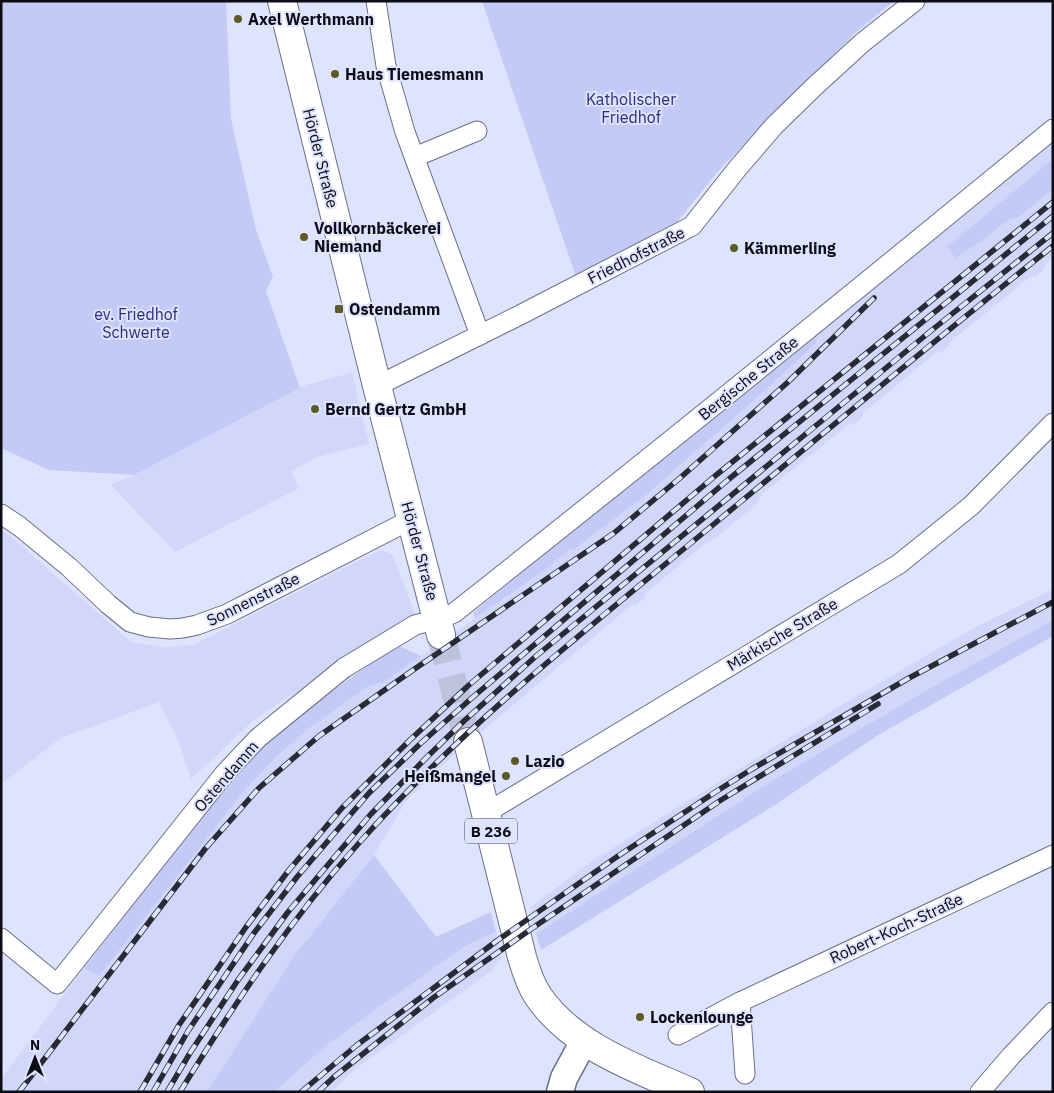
<svg xmlns="http://www.w3.org/2000/svg" width="1054" height="1093" viewBox="0 0 1054 1093" font-family="'IBM Plex Sans',sans-serif">
<style>
.built{fill:#d1d7f9}
.green{fill:#c3caf5}
.lines{fill:none;stroke-linecap:round;stroke-linejoin:round}
.primary-tunnel{stroke:#bec3db;stroke-width:28;stroke-dasharray:28 14;stroke-linecap:butt}
.minor-casing{stroke:#6b6f86;stroke-width:21}
.secondary-casing{stroke:#6b6f86;stroke-width:29}
.primary-casing{stroke:#6b6f86;stroke-width:30}
.minor{stroke:#fff;stroke-width:19}
.secondary{stroke:#fff;stroke-width:26}
.primary{stroke:#fff;stroke-width:28}
.rail-casing{stroke:#282a35;stroke-width:5.5}
.rail{stroke:#dee3fe;stroke-width:4;stroke-dasharray:11;stroke-linecap:butt}
.poi-dot{fill:#5d5a27;stroke:#dee3fe;stroke-width:2}
.labels{text-anchor:middle;dominant-baseline:central;stroke-width:4;stroke-linejoin:round;paint-order:stroke}
.shield{fill:#dee3fe;stroke:#4a4c5b;stroke-width:1}
.shield-label{font-size:15px;font-weight:bold;fill:#0b0c15}
.poi-label{font-size:16px;font-weight:bold;fill:#0b0c15;stroke:#dee3fe;text-anchor:start}
.park-label{font-size:16px;fill:#2c2b7d;stroke:#dee3fe}
.street-label{font-size:16px;fill:#0b0c15;stroke:#dee3fe}
</style>
<rect width="100%" height="100%" fill="#dee3fe"/>
<!-- built -->
<g class="built">
<path d="M 1053,139 L 1053,258 L 1044,266 L 1045,269 L 1034,277 L 1032,275 L 949,343 L 950,345 L 940,353 L 938,351 L 862,414 L 864,416 L 853,425 L 851,423 L 762,494 L 756,505 L 714,539 L 704,544 L 645,594 L 646,597 L 635,606 L 633,604 L 450,758 L 406,801 L 374,855 L 294,956 L 207,1092 L 1,1092 L 1,1079 L 84,968 L 99,975 L 244,791 L 277,756 L 312,726 L 369,686 L 382,683 L 543,571 L 571,548 L 574,549 L 645,496 L 770,386 L 817,342 L 814,339 L 848,310 L 857,297 Z"/>
<path d="M 352,373 L 369,444 L 317,457 L 291,471 L 299,488 L 175,552 L 111,485 L 134,475 L 306,385 Z"/>
<path d="M 1,530 L 9,535 L 131,642 L 163,647 L 193,645 L 380,550 L 393,555 L 415,614 L 255,719 L 191,779 L 178,739 L 159,702 L 72,734 L 62,737 L 1,784 Z"/>
<path d="M 1053,589 L 1053,620 L 920,694 L 765,785 L 536,934 L 530,908 L 595,859 L 845,703 L 972,629 Z"/>
<path d="M 496,932 L 502,958 L 491,971 L 355,1069 L 331,1092 L 274,1092 L 327,1045 L 379,1007 L 465,946 Z"/>
</g>
<!-- green -->
<g class="green">
<path d="M 1,1 L 226,1 L 231,119 L 256,230 L 273,277 L 266,291 L 300,388 L 134,475 L 49,470 L 1,448 Z"/>
<path d="M 482,1 L 894,1 L 855,33 L 719,170 L 673,227 L 576,277 Z"/>
<path d="M 1053,159 L 1053,189 L 1019,217 L 1008,220 L 978,243 L 956,258 L 947,247 Z"/>
<path d="M 857,297 L 848,310 L 815,339 L 817,342 L 770,386 L 645,496 L 573,550 L 571,548 L 543,571 L 475,618 L 473,613 L 812,332 Z"/>
<path d="M 1053,620 L 1053,636 L 878,735 L 775,805 L 541,950 L 536,934 L 765,785 L 920,694 Z"/>
<path d="M 397,645 L 421,656 L 382,683 L 369,686 L 312,726 L 277,756 L 244,791 L 99,976 L 84,968 L 233,776 L 288,723 Z"/>
<path d="M 374,855 L 436,937 L 491,912 L 496,932 L 465,946 L 379,1007 L 327,1045 L 274,1092 L 207,1092 L 294,956 Z"/>
</g>
<g class="lines">
<!-- primary-tunnel -->
<path class="primary-tunnel" d="M 441,635 L 468,742"/>
<defs>
<g id="minor">
<path d="M 376,1 L 386,66 L 405,132 L 480,335"/>
<path d="M 415,157 L 477,131"/>
<path d="M 377,386 L 520,315 L 692,226 L 737,169 L 774,126 L 814,87 L 862,43 L 915,1"/>
<path d="M 1,514 L 19,526 L 69,567 L 108,604 L 130,622 L 149,627 L 170,629 L 183,628 L 197,625 L 227,614 L 412,519"/>
<path d="M 486,813 L 899,564 L 972,505 L 1053,423"/>
<path d="M 1,938 L 57,984 L 225,773 L 258,738 L 344,668 L 415,625 L 438,619 L 454,613 C 655,454 855,292 1053,129"/>
<path d="M 740,1002 L 1053,855"/>
<path d="M 678,1035 L 740,1002 L 745,1074"/>
<path d="M 980,1092 L 1011,1056 L 1053,1012"/>
</g>
<path id="secondary" d="M 560,1092 L 564,1078 L 584,1041"/>
<g id="primary">
<path d="M 282,1 L 377,386 L 441,635"/>
<path d="M 468,742 L 522,957 C 526,971 530,984 538,996 C 573,1047 636,1068 690,1092"/>
</g>
</defs>
<!-- minor casing -->
<use href="#minor" class="minor-casing"/>
<!-- secondary casing -->
<use href="#secondary" class="secondary-casing"/>
<!-- primary casing -->
<use href="#primary" class="primary-casing"/>
<!-- minor -->
<use href="#minor" class="minor"/>
<!-- secondary -->
<use href="#secondary" class="secondary"/>
<!-- primary -->
<use href="#primary" class="primary"/>
<defs>
<g id="rail">
<path d="M 19,1092 L 205,849 L 259,788 L 319,736 L 416,668 L 614,533 L 680,478 L 787,383 L 874,298"/>
<path d="M 140,1092 L 179,1025 L 246,927 L 289,870 L 342,808 L 411,739 L 469,685 L 715,476 L 1053,202"/>
<path d="M 153,1092 L 188,1031 L 254,933 L 297,877 L 369,793 L 421,743 L 473,697 L 729,479 L 1053,216"/>
<path d="M 167,1092 L 190,1053 L 238,980 L 288,912 L 371,814 L 428,756 L 464,721 L 535,657 L 932,330 L 1053,233"/>
<path d="M 180,1092 C 234,1004 291,919 359,843 C 467,722 596,622 720,519 C 831,427 941,335 1053,246"/>
<path d="M 301,1092 L 357,1045 L 498,940 L 618,856 L 717,791 L 752,769 L 909,678 L 1053,602"/>
<path d="M 318,1092 L 334,1077 L 433,998 L 534,927 L 721,800 L 878,704"/>
</g>
</defs>
<!-- rail casing -->
<use href="#rail" class="rail-casing"/>
<!-- rail -->
<use href="#rail" class="rail"/>
</g>
<!-- markers -->
<g class="poi-dot">
<circle cx="238" cy="19" r="5"/>
<circle cx="335" cy="74" r="5"/>
<circle cx="304" cy="237" r="5"/>
<circle cx="734" cy="248" r="5"/>
<rect x="334" y="304" width="10" height="10" rx="2.5"/>
<circle cx="315" cy="409" r="5"/>
<circle cx="515" cy="761" r="5"/>
<circle cx="506" cy="776" r="5"/>
<circle cx="640" cy="1017" r="5"/>
</g>
<g class="labels">
<!-- shield labels -->
<rect class="shield" x="465" y="818.5" width="52" height="25" rx="4"/>
<g class="shield-label">
<text x="491" y="831">B 236</text>
</g>
<!-- poi labels -->
<g class="poi-label">
<text x="248" y="19">Axel Werthmann</text>
<text x="345" y="74">Haus Tiemesmann</text>
<text x="314" y="228">Vollkornbäckerei<tspan x="314" dy="18">Niemand</tspan></text>
<text x="744" y="248">Kämmerling</text>
<text x="349" y="309">Ostendamm</text>
<text x="325" y="409">Bernd Gertz GmbH</text>
<text x="525" y="761">Lazio</text>
<text x="496" y="776" text-anchor="end">Heißmangel</text>
<text x="650" y="1017">Lockenlounge</text>
</g>
<!-- park labels -->
<g class="park-label">
<text x="631" y="99">Katholischer<tspan x="631" dy="18">Friedhof</tspan></text>
<text x="136" y="314">ev. Friedhof<tspan x="136" dy="18">Schwerte</tspan></text>
</g>
<!-- street labels -->
<g class="street-label">
<text transform="translate(321 158) rotate(76)">Hörder Straße</text>
<text transform="translate(636 255) rotate(-27)">Friedhofstraße</text>
<text transform="translate(748 378) rotate(-39)">Bergische Straße</text>
<text transform="translate(420 551) rotate(75)">Hörder Straße</text>
<text transform="translate(253 599) rotate(-26)">Sonnenstraße</text>
<text transform="translate(782 634) rotate(-31)">Märkische Straße</text>
<text transform="translate(226 776) rotate(-49)">Ostendamm</text>
<text transform="translate(896 928) rotate(-25)">Robert-Koch-Straße</text>
</g>
</g>
<!-- border -->
<rect width="1054" height="1093" fill="none" stroke="#0b0c15" stroke-width="5"/>
<!-- north arrow -->
<g transform="translate(35 1058)" stroke="#dee3fe" stroke-width="4" paint-order="stroke">
<path d="M0-4L9 19L0 12L-9 19Z" fill="#0b0c15"/>
<text y="-8" font-size="14" font-weight="bold" text-anchor="middle" fill="#0b0c15">N</text>
</g>
</svg>
